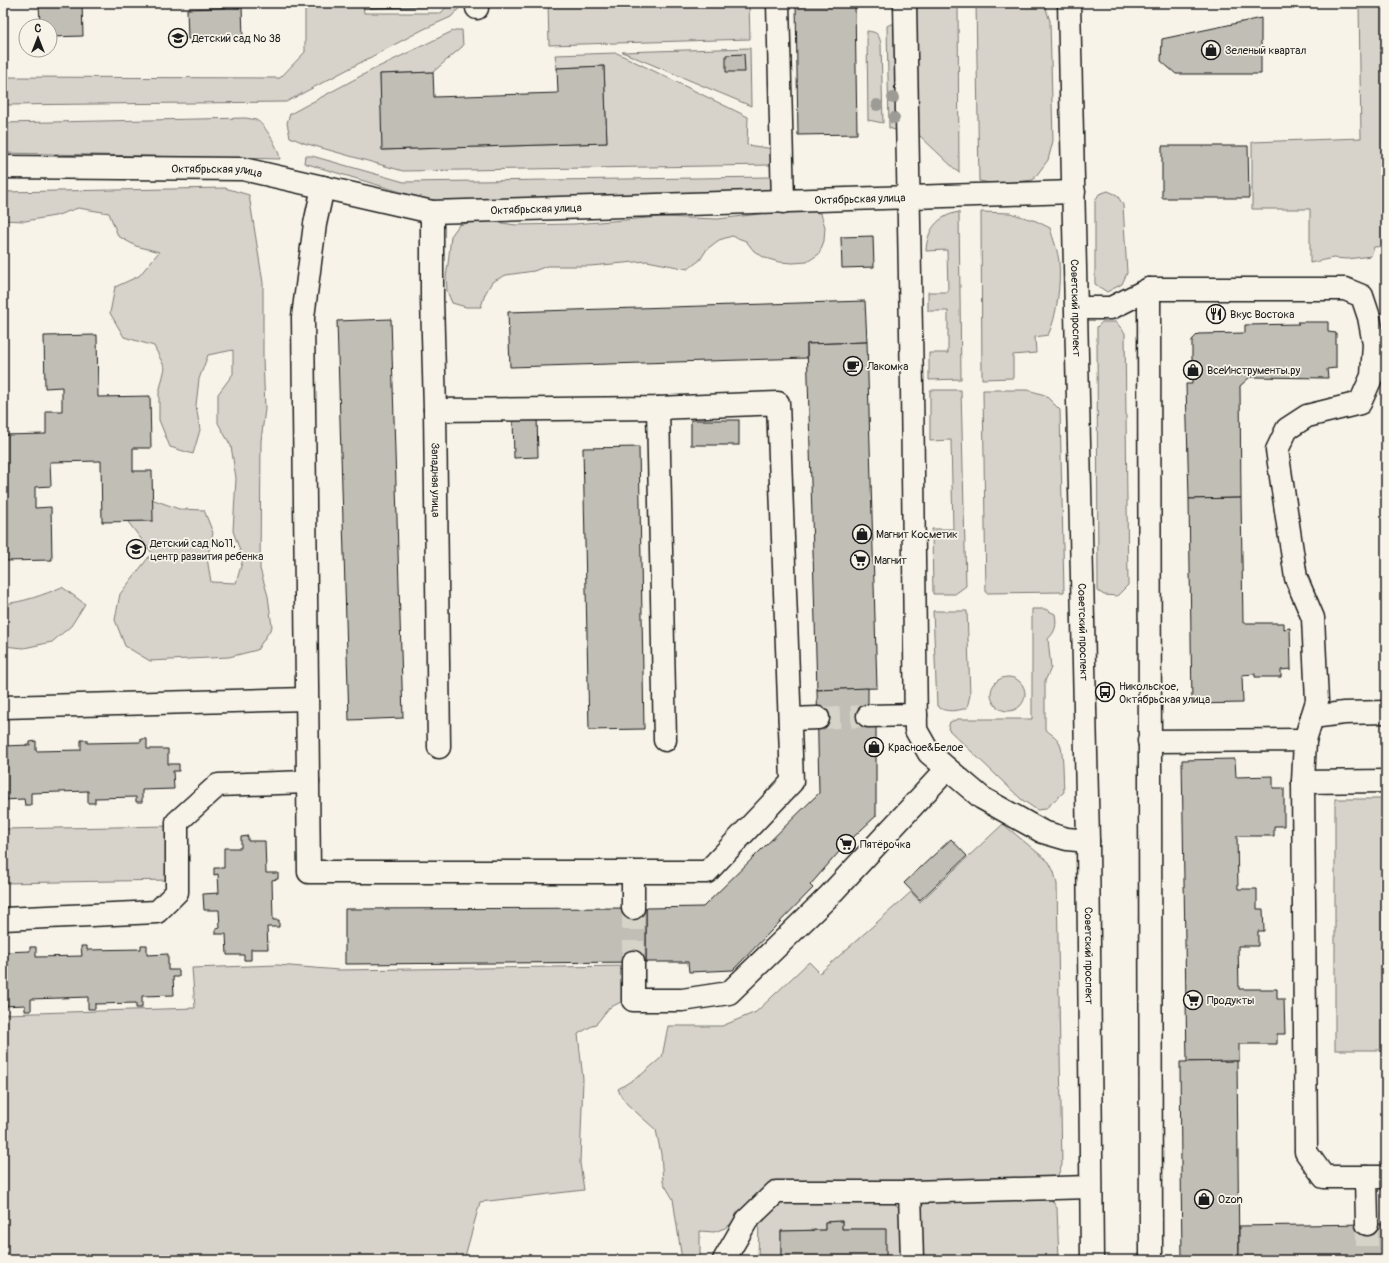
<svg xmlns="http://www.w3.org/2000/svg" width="1389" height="1263" viewBox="0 0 1389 1263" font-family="Pangolin,sans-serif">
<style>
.green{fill:#d7d3cb;stroke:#7a7874}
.building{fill:#c0beb5;stroke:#1c1c1c}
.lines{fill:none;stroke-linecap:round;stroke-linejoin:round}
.minor-tunnel{stroke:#d6d3c9;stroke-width:22;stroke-dasharray:22 11;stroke-linecap:butt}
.minor-casing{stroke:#1c1c1c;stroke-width:25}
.major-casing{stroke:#1c1c1c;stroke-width:25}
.minor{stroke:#f7f3e8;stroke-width:22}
.major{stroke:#f7f3e8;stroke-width:22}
.tree{fill:#9d9b95}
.labels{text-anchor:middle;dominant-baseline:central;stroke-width:3.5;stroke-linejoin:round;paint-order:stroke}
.poi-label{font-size:11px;fill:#1c1c1c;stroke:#f7f3e8;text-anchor:start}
.street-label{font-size:11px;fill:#1c1c1c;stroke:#f7f3e8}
</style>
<rect width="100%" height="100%" fill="#f7f3e8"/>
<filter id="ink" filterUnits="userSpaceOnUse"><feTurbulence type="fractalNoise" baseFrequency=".025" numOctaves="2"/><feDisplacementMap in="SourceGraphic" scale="8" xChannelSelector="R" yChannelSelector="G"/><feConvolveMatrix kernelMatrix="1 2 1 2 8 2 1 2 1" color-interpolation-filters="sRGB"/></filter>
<g filter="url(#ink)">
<!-- green -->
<g class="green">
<path d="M 305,3 L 363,3 L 364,13 L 441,13 L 447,6 L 447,3 L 464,3 L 451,17 L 424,29 L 286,102 L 3,105 L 3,77 L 280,78 L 305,52 Z"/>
<path d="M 548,3 L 749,3 L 750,39 L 549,45 Z"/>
<path d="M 916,3 L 958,3 L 959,173 L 919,135 L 916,116 Z"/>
<path d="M 976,3 L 1044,3 L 1050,21 L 1053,141 L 1048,160 L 1033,180 L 996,184 L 979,181 Z"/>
<path d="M 1359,3 L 1386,3 L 1386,246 L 1374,247 L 1371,256 L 1347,259 L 1333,258 L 1310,263 L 1310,209 L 1252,209 L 1252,142 L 1361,138 Z"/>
<path d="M 891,24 L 894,24 L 897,27 L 898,127 L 895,130 L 889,128 L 887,26 Z"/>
<path d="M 455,30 L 462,30 L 463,46 L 433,72 L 380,74 L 383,150 L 607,143 L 604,66 L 557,68 L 555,55 L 617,53 L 748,117 L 747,145 L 774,149 L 771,165 L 403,171 L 304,143 L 290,137 L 287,123 L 290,114 L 370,71 Z"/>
<path d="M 867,31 C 877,32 879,34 881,44 L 883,123 L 868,120 Z"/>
<path d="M 750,48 L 751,106 L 622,52 Z"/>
<path d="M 246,118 C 249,119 253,119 256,120 C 265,124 279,149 280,159 L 3,153 L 3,123 Z"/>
<path d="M 305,156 L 312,156 L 404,182 L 770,177 L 774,178 L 775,188 L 769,192 L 468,205 L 431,201 L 304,163 Z"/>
<path d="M 225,188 L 249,195 L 263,283 L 263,358 L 265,409 L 261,441 L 260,569 L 268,596 L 272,627 L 257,650 L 229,657 L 150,661 L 125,646 L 115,620 L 120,594 L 152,553 L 118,509 L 146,497 L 179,509 L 204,510 L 213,533 L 207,558 L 211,582 L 236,583 L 243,559 L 233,531 L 236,478 L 231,446 L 218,423 L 218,394 L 233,374 L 233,350 L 208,355 L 199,379 L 196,405 L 200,430 L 193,454 L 170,447 L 159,420 L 159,393 L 165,368 L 154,346 L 124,337 L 110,313 L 115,287 L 139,276 L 159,252 L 136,246 L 118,236 L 109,213 L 78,208 L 55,216 L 25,221 L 3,220 L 3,192 Z"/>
<path d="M 1108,191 L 1117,195 L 1123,205 L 1127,273 L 1122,284 L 1107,292 L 1095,284 L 1095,201 L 1099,194 Z"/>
<path d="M 805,208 L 821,214 L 825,227 L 824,241 L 819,254 L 807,262 L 793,263 L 779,262 L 765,258 L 754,251 L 746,241 L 732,236 L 719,240 L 707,249 L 700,260 L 688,269 L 647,261 L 590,266 L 547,266 L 534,271 L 506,275 L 492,282 L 485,294 L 481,307 L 466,307 L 452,303 L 447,291 L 446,277 L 448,264 L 451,236 L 459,225 L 474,221 L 488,221 L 516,225 L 574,224 L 661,217 L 718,219 L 776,212 L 791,212 Z"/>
<path d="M 959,212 L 961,379 L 929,380 L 929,353 L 948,353 L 948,311 L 928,311 L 928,292 L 948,292 L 947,250 L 926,251 C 927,230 937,216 959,212 Z"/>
<path d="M 981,212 L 1010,213 L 1036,221 L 1050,228 C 1053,239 1058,251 1059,262 C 1061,281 1057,318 1048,335 L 1035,337 L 1036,353 L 1013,355 L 1013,378 L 982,379 Z"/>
<path d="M 1102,322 L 1116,322 L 1125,333 L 1128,585 L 1117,596 L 1104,595 L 1098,591 L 1097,327 Z"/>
<path d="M 930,390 L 961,390 L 966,586 L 955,594 L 933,594 L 932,529 L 953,529 L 951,440 L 930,441 Z"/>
<path d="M 983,390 L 1028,390 L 1045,395 L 1060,410 L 1064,592 L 986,593 Z"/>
<path d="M 62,587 L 85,604 L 71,626 L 52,642 L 24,648 L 3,646 L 3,604 C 24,602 43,595 62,587 Z"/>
<path d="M 1032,609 L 1045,609 L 1055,614 C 1057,625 1056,631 1048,639 L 1051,668 L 1045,681 L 1045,729 C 1049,733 1057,737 1059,742 C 1064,749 1063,781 1064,792 L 1045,809 L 1037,810 L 1021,799 L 948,729 L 950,722 L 958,719 L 1032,719 Z"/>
<path d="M 933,611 L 967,611 L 970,695 L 967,708 C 957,711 945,713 937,706 Z"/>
<circle cx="1008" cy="694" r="17"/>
<rect x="1335" y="799" width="51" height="251"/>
<path d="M 1003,824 L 1049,862 L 1054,872 L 1057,884 L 1062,1165 L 1056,1180 L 788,1185 L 725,1228 L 714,1232 L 700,1231 L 700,1260 L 682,1260 L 673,1199 L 663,1182 L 661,1154 L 656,1130 L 627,1104 L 621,1096 L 618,1089 L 641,1075 L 662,1057 L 668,1026 L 722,1026 L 756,1012 L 809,962 L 820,973 L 911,892 L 920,902 Z"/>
<path d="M 170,826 L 171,880 L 3,883 L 3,829 Z"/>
<path d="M 278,965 L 339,970 L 630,966 L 627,999 L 609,1008 L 597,1023 L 578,1034 L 583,1079 L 580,1163 L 584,1190 L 480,1202 L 464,1260 L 3,1260 L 3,1014 L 195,1008 L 192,968 Z"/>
<path d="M 887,1199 L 895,1204 L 902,1211 L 905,1260 L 886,1260 L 885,1229 L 842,1229 L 842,1221 L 825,1222 L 825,1230 L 781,1231 L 781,1260 L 758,1260 L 759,1219 L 774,1202 Z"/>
<path d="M 1051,1199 L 1057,1208 L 1059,1260 L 918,1260 L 917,1211 L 923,1204 L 935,1201 Z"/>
</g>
<!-- building -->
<g class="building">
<path d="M 39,3 L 82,3 L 83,36 L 50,37 L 50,26 L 40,26 Z"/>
<path d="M 370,3 L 447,3 L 447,6 L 370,8 Z"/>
<path d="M 796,3 L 855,3 L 857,134 L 798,135 Z"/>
<path d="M 1146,3 L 1160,3 L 1146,6 Z"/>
<path d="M 242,7 L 243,38 L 188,39 L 187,9 Z"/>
<path d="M 1261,18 L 1261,74 L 1176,74 L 1161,61 L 1162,39 Z"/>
<path d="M 744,54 L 745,72 L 726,72 L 726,55 Z"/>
<path d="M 604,66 L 607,143 L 382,150 L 380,74 L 433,72 L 434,97 L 558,93 L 557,68 Z"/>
<path d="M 1162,146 L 1248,146 L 1249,198 L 1162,198 Z"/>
<path d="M 873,236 L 874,267 L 842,268 L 841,237 Z"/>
<path d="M 865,301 L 867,342 L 807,344 L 807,358 L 510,367 L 508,312 Z"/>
<path d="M 391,319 L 403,718 L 349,720 L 337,321 Z"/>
<path d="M 1297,322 L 1328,322 L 1328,332 L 1336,333 L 1336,368 L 1327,369 L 1328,378 L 1250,377 L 1240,386 L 1241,498 L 1189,499 L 1186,384 L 1192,384 L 1192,340 L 1198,334 L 1245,333 L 1245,325 L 1299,324 Z"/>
<path d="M 97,335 L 98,397 L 150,396 L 151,448 L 133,448 L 133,471 L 152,471 L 153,521 L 102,522 L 101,461 L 50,462 L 51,486 L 35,487 L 35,508 L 51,507 L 52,560 L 3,561 L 3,435 L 46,434 L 46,411 L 62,411 L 62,387 L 45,388 L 44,336 Z"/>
<path d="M 867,342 L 877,688 L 817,690 L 807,344 Z"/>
<path d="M 513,416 L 537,416 L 538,457 L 514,458 Z"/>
<rect x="691" y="420" width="48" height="25"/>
<path d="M 639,447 L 644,729 L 589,730 L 583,448 Z"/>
<path d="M 1241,498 L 1243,623 L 1284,623 L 1284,629 L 1290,628 L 1291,669 L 1281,670 L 1281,677 L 1255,677 L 1255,674 L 1242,675 L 1243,703 L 1192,704 L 1189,499 Z"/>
<path d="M 868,688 L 868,720 L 876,721 L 876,816 L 846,844 L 810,885 L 813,888 L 733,970 L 689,972 L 688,962 L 646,962 L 646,908 L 703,907 L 819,793 L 817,690 Z"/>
<path d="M 141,739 L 147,739 L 147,749 L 168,749 L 168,764 L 179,764 L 179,771 L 173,771 L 174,789 L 142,790 L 142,802 L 136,802 L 136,797 L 95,798 L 95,803 L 88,803 L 88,791 L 31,793 L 31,805 L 25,805 L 24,799 L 3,800 L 3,746 L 30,745 L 30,742 L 36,741 L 36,751 L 81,750 L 81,740 L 87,740 L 87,743 L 141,742 Z"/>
<path d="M 1235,759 L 1236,777 L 1273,776 L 1273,788 L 1284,788 L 1284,826 L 1274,826 L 1274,836 L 1237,836 L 1238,889 L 1257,889 L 1257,909 L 1263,909 L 1264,931 L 1258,931 L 1258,946 L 1238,946 L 1239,989 L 1277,989 L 1277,999 L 1284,999 L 1285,1034 L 1277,1034 L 1277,1044 L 1239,1044 L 1239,1061 L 1187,1062 L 1182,760 Z"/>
<path d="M 248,836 L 248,841 L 265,841 L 266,873 L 278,873 L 278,879 L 272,880 L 273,920 L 279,920 L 279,927 L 267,927 L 268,949 L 251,949 L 251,960 L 244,960 L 244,955 L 227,955 L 226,934 L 216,934 L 216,929 L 220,928 L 219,910 L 204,910 L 203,894 L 219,893 L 218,874 L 214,875 L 214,868 L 224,868 L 224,848 L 241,848 L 241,837 Z"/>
<path d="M 951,839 L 967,856 L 920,900 L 904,883 Z"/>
<path d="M 646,908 L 646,962 L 345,964 L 345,909 Z"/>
<path d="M 141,945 L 147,945 L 147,955 L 168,954 L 168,970 L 179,970 L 179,977 L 173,977 L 174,995 L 142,996 L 142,1008 L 136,1008 L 136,1003 L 95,1004 L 95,1009 L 88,1009 L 88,997 L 31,999 L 31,1011 L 25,1011 L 25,1005 L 3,1006 L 3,952 L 30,951 L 30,947 L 36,947 L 36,957 L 82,956 L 81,946 L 87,946 L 87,950 L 141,949 Z"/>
<path d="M 1237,1061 L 1239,1260 L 1182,1260 L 1180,1062 Z"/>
<path d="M 842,1221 L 842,1229 L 886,1229 L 886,1260 L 781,1260 L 781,1231 L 825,1230 L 825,1222 Z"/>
<path d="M 1367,1224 L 1386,1224 L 1386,1260 L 1239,1260 L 1239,1226 Z"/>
</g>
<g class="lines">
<!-- minor-tunnel -->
<g class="minor-tunnel">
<path d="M 818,718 L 868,716"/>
<path d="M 633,908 L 633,962"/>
<path d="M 1367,1224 L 1367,1260"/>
</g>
<defs>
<g id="minor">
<path d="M 477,3 L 477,8"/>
<path d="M 778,3 L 783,202"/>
<path d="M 905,3 L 912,387 L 916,730 L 929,753 L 982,798 L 1043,832 L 1067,839 L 1088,841"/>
<path id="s1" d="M 3,167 L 243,169 L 432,212 L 1074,192"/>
<path d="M 323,187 L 315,224 L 303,317 L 309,872 L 707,872 L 792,782 L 778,403 L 658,408 L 435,410"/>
<path id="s2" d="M 432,212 L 432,298 L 435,410 L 439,747"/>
<path d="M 1149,289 L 1151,1260"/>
<path d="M 1077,308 L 1111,308 L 1149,289 L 1345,289 L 1362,296 L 1369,317 L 1374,344 L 1372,376 L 1360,403 L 1307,416 L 1287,429 L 1277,450 L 1296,578 L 1313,618 L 1317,701 L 1305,740"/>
<path d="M 658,408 L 665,740"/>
<path d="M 3,707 L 307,699"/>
<path d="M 868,716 L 916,715"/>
<path d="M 1312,717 L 1344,713 L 1386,712"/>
<path d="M 790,719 L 818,718"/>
<path d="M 1149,741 L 1305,740 L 1303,782 L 1306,1152 L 1324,1177 L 1386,1177"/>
<path d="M 1303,782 L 1386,781"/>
<path d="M 633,872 L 633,908"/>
<path d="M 3,919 L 157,912 L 177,892 L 177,822 L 218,785 L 308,782"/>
<path d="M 633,962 L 633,1000 L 682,1000 L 729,993 L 828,897 L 947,769"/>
<path d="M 1366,1177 L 1367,1224"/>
<path d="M 910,1192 L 912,1260"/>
<path d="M 724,1260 L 747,1220 L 776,1192 L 910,1192 L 1090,1187"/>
</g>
<g id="major">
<path id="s3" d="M 1069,3 L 1088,841 L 1092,1260"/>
</g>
</defs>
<!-- minor casing -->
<use href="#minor" class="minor-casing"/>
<!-- major casing -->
<use href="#major" class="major-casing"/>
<!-- minor -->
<use href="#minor" class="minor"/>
<!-- major -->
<use href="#major" class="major"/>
</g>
<!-- trees -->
<g class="tree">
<circle cx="893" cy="98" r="6"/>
<circle cx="877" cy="105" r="6"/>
<circle cx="894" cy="118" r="6"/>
</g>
</g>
<!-- icons -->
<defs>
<symbol id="school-ring" viewBox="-11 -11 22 22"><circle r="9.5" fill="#f7f3e8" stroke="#1c1c1c" stroke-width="1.5"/><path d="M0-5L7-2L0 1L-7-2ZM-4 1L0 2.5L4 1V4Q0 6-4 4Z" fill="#1c1c1c"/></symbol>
<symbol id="shop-ring" viewBox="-11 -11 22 22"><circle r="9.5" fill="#f7f3e8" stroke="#1c1c1c" stroke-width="1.5"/><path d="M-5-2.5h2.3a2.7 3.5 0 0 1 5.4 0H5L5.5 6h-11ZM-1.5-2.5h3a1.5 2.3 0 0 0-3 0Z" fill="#1c1c1c"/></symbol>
<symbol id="restaurant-ring" viewBox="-11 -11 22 22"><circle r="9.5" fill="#f7f3e8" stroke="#1c1c1c" stroke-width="1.5"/><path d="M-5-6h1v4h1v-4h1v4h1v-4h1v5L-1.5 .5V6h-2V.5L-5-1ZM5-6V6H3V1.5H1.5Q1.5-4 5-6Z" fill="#1c1c1c"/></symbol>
<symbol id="cafe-ring" viewBox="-11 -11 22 22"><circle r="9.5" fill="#f7f3e8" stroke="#1c1c1c" stroke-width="1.5"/><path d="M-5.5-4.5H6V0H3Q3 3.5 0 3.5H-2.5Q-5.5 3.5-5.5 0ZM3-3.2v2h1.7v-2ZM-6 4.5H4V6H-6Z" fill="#1c1c1c"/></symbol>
<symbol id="supermarket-ring" viewBox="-11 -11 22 22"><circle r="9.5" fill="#f7f3e8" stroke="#1c1c1c" stroke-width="1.5"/><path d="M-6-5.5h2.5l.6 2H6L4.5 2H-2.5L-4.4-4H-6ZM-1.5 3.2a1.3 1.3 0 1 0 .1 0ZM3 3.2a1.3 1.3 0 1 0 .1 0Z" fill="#1c1c1c"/></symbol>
<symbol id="bus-ring" viewBox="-11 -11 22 22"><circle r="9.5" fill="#f7f3e8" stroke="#1c1c1c" stroke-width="1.5"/><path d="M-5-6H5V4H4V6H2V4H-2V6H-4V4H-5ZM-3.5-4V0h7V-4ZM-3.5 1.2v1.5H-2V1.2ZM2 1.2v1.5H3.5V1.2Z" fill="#1c1c1c"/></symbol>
</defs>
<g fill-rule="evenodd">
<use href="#school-ring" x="167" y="27" width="22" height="22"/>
<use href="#shop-ring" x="1200" y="39" width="22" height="22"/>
<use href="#restaurant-ring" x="1205" y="303" width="22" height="22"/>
<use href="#cafe-ring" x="842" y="355" width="22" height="22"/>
<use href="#shop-ring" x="1182" y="359" width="22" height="22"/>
<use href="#shop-ring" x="851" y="523" width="22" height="22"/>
<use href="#school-ring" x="125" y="538" width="22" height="22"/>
<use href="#supermarket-ring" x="849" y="549" width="22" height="22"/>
<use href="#bus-ring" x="1094" y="681" width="22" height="22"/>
<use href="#shop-ring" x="863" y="736" width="22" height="22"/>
<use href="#supermarket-ring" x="835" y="833" width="22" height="22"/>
<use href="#supermarket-ring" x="1182" y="989" width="22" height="22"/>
<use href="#shop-ring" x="1193" y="1188" width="22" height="22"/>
</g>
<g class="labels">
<!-- poi labels -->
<g class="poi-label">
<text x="192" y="38">Детский сад № 38</text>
<text x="1225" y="50">Зеленый квартал</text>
<text x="1230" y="314">Вкус Востока</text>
<text x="867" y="366">Лакомка</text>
<text x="1207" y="370">ВсеИнструменты.ру</text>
<text x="876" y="534">Магнит Косметик</text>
<text x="150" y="543">Детский сад №11,<tspan x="150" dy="13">центр развития ребенка</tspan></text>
<text x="874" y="560">Магнит</text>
<text x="1119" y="686">Никольское,<tspan x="1119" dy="13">Октябрьская улица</tspan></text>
<text x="888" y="747">Красное&amp;Белое</text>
<text x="860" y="844">Пятёрочка</text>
<text x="1207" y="1000">Продукты</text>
<text x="1218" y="1199">Ozon</text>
</g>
<!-- street labels -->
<g class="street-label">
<text stroke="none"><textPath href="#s1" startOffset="214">Октябрьская улица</textPath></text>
<text stroke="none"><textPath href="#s1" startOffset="862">Октябрьская улица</textPath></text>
<text stroke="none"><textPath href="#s1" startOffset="538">Октябрьская улица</textPath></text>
<text stroke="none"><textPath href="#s3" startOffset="305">Советский проспект</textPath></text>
<text stroke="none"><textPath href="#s2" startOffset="268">Западная улица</textPath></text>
<text stroke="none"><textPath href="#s3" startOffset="629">Советский проспект</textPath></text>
<text stroke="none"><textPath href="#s3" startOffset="953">Советский проспект</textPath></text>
</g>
</g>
<!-- margin -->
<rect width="1389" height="1263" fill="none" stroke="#f7f3e8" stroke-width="16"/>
<rect x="8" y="8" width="1373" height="1247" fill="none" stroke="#1c1c1c" stroke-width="1.5" filter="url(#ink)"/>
<!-- north arrow -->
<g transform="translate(38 38)"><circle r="19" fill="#f7f3e8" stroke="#9f9d96"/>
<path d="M0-3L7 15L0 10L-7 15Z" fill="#1c1c1c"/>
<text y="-6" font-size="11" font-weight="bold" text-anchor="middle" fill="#1c1c1c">С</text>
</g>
</svg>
